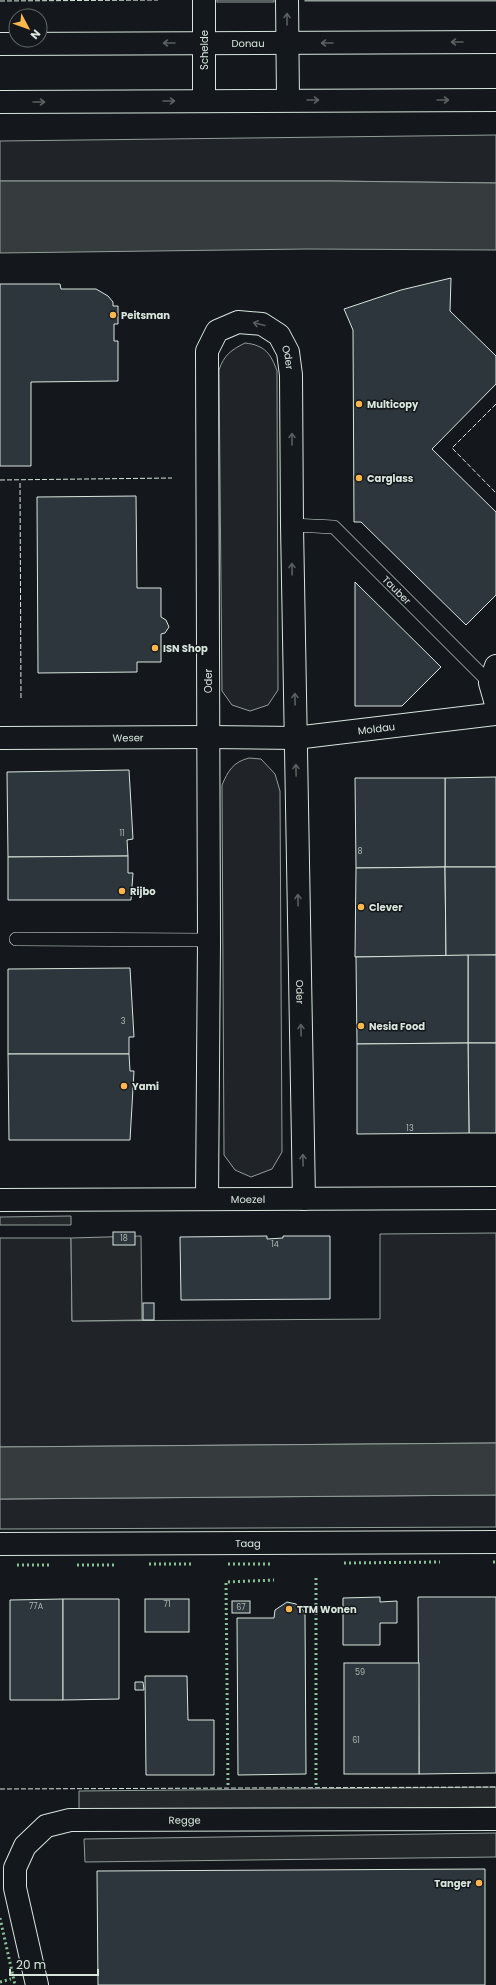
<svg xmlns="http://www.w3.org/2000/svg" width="496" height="1985" viewBox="0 0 496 1985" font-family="Poppins,sans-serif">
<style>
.green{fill:#202428;stroke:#939e99}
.parking{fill:#24282b;stroke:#939e99}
.water{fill:#363b3e;stroke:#939e99}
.building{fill:#2c363c;stroke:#d8e6dc}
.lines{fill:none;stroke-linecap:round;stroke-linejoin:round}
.service-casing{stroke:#d8e6dc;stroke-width:14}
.minor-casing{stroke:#d8e6dc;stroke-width:24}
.secondary-casing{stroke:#d8e6dc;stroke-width:24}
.service{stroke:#14181c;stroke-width:13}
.minor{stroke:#14181c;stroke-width:22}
.secondary{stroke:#14181c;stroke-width:22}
.hedge{stroke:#8ac095;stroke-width:3;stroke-dasharray:2 3;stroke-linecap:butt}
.fence{stroke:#d8e6dc;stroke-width:1;stroke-dasharray:5 2;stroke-linecap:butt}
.oneway{stroke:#59605f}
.poi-dot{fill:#ffb74d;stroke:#14181c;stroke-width:1.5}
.labels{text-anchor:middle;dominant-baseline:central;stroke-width:3;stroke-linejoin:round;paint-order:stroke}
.number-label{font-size:8px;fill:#adbab4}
.street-label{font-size:10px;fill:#d8e6dc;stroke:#14181c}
.poi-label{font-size:10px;font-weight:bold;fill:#d8e6dc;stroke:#14181c;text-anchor:start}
</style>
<rect width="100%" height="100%" fill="#14181c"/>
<!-- green -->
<g class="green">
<rect x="217" y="0" width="57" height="2"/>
<path d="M 496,135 L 496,183 L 330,181 L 0,181 L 0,141 Z"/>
<path d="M 245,343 C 265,345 271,354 277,371 L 278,690 L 268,705 L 250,711 L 232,705 L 222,691 L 219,370 C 224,355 231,350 245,343 Z"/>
<path d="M 249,758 L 261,759 L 275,774 L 280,791 L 282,1152 L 272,1169 L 251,1177 L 235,1170 L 224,1155 L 222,785 C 228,771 233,762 249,758 Z"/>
<path d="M 496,1233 L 496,1443 L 0,1447 L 0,1238 L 71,1238 L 72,1321 L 380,1319 L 380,1234 Z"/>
<path d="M 496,1495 L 496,1527 L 0,1529 L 0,1499 Z"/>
</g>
<!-- parking -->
<g class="parking">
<rect x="305" y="0" width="191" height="1"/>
<path d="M 71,1216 L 71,1225 L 0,1225 L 0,1217 Z"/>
<path d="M 141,1236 L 142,1320 L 72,1321 L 71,1238 Z"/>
<path d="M 496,1787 L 496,1807 L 79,1812 L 79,1791 Z"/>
<path d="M 496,1833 L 496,1857 L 85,1862 L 84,1839 Z"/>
</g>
<!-- water -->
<g class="water">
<path d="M 0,181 L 330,181 L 496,183 L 496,250 L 307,249 L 0,253 Z"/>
<path d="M 496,1443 L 496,1495 L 0,1499 L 0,1447 Z"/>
</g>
<!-- building -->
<g class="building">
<path d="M 451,278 L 450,311 L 496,356 L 496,384 L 432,449 L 496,512 L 496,595 L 466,625 L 361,522 L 354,522 L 353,330 L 344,309 L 401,290 Z"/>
<path d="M 0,284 L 60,284 L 61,289 L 96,289 L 108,296 L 113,302 L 113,306 L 118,306 L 118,324 L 114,324 L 114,341 L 118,341 L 118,381 L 31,382 L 31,466 L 0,466 Z"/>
<path d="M 136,496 L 137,588 L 161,588 L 161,617 L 166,620 L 169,627 L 165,633 L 161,634 L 161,662 L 137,662 L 137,672 L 38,673 L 37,497 Z"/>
<path d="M 355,582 L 441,667 L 402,706 L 355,706 Z"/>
<path d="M 129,770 L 133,839 L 127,840 L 128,856 L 8,857 L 7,772 Z"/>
<path d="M 496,777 L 496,867 L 445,867 L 445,778 Z"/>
<path d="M 355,778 L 445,778 L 445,867 L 356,868 Z"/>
<path d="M 128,856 L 128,873 L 133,873 L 131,900 L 8,900 L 8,857 Z"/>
<path d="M 445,867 L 446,956 L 355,957 L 356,868 Z"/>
<path d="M 445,867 L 496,867 L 496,955 L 446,956 Z"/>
<rect x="468" y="955" width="28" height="88"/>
<path d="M 468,955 L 468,1043 L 357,1044 L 356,957 Z"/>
<path d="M 130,968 L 134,1037 L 129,1037 L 129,1054 L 8,1054 L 8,969 Z"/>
<path d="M 468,1043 L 496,1043 L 496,1133 L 469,1133 Z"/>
<path d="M 468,1043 L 469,1133 L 357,1134 L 357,1044 Z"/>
<path d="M 8,1054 L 129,1054 L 130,1071 L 134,1071 L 130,1140 L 9,1140 Z"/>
<rect x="113" y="1232" width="22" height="13"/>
<path d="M 267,1236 L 267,1239 L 283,1238 L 283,1236 L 330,1236 L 330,1299 L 181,1300 L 180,1237 Z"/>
<rect x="143" y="1303" width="11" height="17"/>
<path d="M 380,1597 L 380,1602 L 397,1601 L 397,1623 L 380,1623 L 380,1645 L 343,1645 L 343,1598 Z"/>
<path d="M 418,1597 L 496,1597 L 496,1773 L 419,1774 Z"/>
<path d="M 63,1599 L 63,1700 L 10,1700 L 10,1600 Z"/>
<path d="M 63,1599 L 119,1599 L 119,1699 L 63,1700 Z"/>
<rect x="145" y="1599" width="44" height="33"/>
<rect x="232" y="1601" width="18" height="12"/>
<path d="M 287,1602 L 296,1604 L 303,1610 L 305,1614 L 306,1774 L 238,1775 L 237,1618 L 274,1618 L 275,1610 Z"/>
<rect x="344" y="1663" width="75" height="111"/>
<path d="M 145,1676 L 187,1676 L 188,1720 L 214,1720 L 214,1775 L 146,1775 Z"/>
<path d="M 135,1682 L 143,1682 L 144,1690 L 135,1690 Z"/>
<path d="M 485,1869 L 485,1985 L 98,1985 L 97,1871 Z"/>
</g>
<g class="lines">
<defs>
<g id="service">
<path id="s1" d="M 292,525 L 334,527 L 490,683"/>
<path d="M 16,939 L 209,940"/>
</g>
<g id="minor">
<path d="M 204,0 L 204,101"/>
<path d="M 287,0 L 288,100"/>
<path d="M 496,666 L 490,683 L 496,704"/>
<path id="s2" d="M 0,738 L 208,737 L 295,738 L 496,714"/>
<path id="s3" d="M 207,1199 L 209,940 L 207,351 L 217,331 L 238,322 L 262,324 L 279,335 L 288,352 L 291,375 L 292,525 L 304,1199"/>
<path id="s4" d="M 0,1200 L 496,1198"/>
<path id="s5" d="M 0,1544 L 496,1542"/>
<path id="s6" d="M 37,1985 L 15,1888 L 15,1868 L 25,1846 L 46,1826 L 70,1820 L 496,1819"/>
</g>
<g id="secondary">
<path id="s7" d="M 0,44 L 496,42"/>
<path d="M 0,102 L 496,100"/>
</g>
</defs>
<!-- service casing -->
<use href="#service" class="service-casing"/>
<!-- minor casing -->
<use href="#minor" class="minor-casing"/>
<!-- secondary casing -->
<use href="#secondary" class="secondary-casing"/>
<!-- service -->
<use href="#service" class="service"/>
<!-- minor -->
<use href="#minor" class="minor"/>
<!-- secondary -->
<use href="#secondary" class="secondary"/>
<!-- hedge -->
<g class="hedge">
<path d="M 493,1562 L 496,1562"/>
<path d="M 344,1563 L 440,1562"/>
<path d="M 149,1564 L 193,1564"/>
<path d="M 228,1564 L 273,1564"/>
<path d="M 17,1565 L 49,1565"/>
<path d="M 77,1565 L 114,1565"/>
<path d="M 228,1785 L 226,1582 L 274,1580"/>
<path d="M 316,1785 L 316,1578"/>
<path d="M 0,1918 L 15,1985"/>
<path d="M 0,1982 L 11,1979"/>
</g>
<!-- fence -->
<g class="fence">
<path d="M 0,1 L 158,0"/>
<path d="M 496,404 L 452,448 L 496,493"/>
<path d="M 0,480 L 172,478"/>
<path d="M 20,483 L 21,700"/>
<path d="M 0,1789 L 496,1787"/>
</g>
</g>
<!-- one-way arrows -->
<defs><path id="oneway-shaft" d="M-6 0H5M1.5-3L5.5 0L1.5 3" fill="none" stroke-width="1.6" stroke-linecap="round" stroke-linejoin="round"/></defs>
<g class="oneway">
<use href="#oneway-shaft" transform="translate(287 19) rotate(-90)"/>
<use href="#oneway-shaft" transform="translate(457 42) rotate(180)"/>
<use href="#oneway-shaft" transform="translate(169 43) rotate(180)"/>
<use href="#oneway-shaft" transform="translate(327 43) rotate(180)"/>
<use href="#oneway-shaft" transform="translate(313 100)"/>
<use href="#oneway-shaft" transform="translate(443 100)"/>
<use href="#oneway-shaft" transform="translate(169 101)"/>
<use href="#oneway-shaft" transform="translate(39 102)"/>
<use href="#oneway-shaft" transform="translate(259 324) rotate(-166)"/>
<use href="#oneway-shaft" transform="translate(292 439) rotate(-90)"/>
<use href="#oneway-shaft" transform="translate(292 569) rotate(-91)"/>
<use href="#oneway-shaft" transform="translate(295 699) rotate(-91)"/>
<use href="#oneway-shaft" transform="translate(296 770) rotate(-91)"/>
<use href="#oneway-shaft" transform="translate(298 900) rotate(-91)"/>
<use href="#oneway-shaft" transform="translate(301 1030) rotate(-91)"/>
<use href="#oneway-shaft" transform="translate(303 1160) rotate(-91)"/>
</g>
<!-- markers -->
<g class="poi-dot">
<circle cx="113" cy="315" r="4"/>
<circle cx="359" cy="404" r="4"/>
<circle cx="359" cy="478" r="4"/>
<circle cx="155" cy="648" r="4"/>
<circle cx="122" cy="891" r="4"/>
<circle cx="361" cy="907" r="4"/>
<circle cx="361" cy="1026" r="4"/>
<circle cx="124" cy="1086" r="4"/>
<circle cx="289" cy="1609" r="4"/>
<circle cx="479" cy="1883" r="4"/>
</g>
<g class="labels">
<!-- number labels -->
<g class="number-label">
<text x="122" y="833">11</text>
<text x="360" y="851">8</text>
<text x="123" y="1021">3</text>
<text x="410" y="1128">13</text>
<text x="124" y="1238">18</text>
<text x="275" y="1244">14</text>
<text x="167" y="1604">71</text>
<text x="36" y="1606">77A</text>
<text x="241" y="1607">67</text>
<text x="360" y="1672">59</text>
<text x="356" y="1740">61</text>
</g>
<!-- street labels -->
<g class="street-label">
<text stroke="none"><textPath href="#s7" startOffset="248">Donau</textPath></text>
<text transform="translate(204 50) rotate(-90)">Schelde</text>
<text stroke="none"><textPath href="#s3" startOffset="962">Oder</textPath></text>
<text stroke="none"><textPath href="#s1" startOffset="131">Tauber</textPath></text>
<text transform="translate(208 681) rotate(-90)">Oder</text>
<text stroke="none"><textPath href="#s2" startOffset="377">Moldau</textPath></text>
<text stroke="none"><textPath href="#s2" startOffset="128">Weser</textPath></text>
<text stroke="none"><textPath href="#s3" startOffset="1597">Oder</textPath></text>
<text stroke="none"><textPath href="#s4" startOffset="248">Moezel</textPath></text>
<text stroke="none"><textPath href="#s5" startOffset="248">Taag</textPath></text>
<text stroke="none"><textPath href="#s6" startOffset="312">Regge</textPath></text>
</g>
<!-- poi labels -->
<g class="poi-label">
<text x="121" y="315">Peitsman</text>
<text x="367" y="404">Multicopy</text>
<text x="367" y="478">Carglass</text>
<text x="163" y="648">ISN Shop</text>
<text x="130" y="891">Rijbo</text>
<text x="369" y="907">Clever</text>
<text x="369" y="1026">Nesia Food</text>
<text x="132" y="1086">Yami</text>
<text x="297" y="1609">TTM Wonen</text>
<text x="471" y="1883" text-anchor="end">Tanger</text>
</g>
</g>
<!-- north arrow -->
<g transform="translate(28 28) rotate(131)"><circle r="19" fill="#14181c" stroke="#626a69"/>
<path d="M0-3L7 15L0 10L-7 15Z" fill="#ffb74d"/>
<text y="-6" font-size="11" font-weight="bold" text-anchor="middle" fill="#d8e6dc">N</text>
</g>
<!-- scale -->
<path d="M10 1969v6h88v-6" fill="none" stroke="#d8e6dc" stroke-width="2"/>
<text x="16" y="1969" font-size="12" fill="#d8e6dc" stroke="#14181c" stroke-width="3" paint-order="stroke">20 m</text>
</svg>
